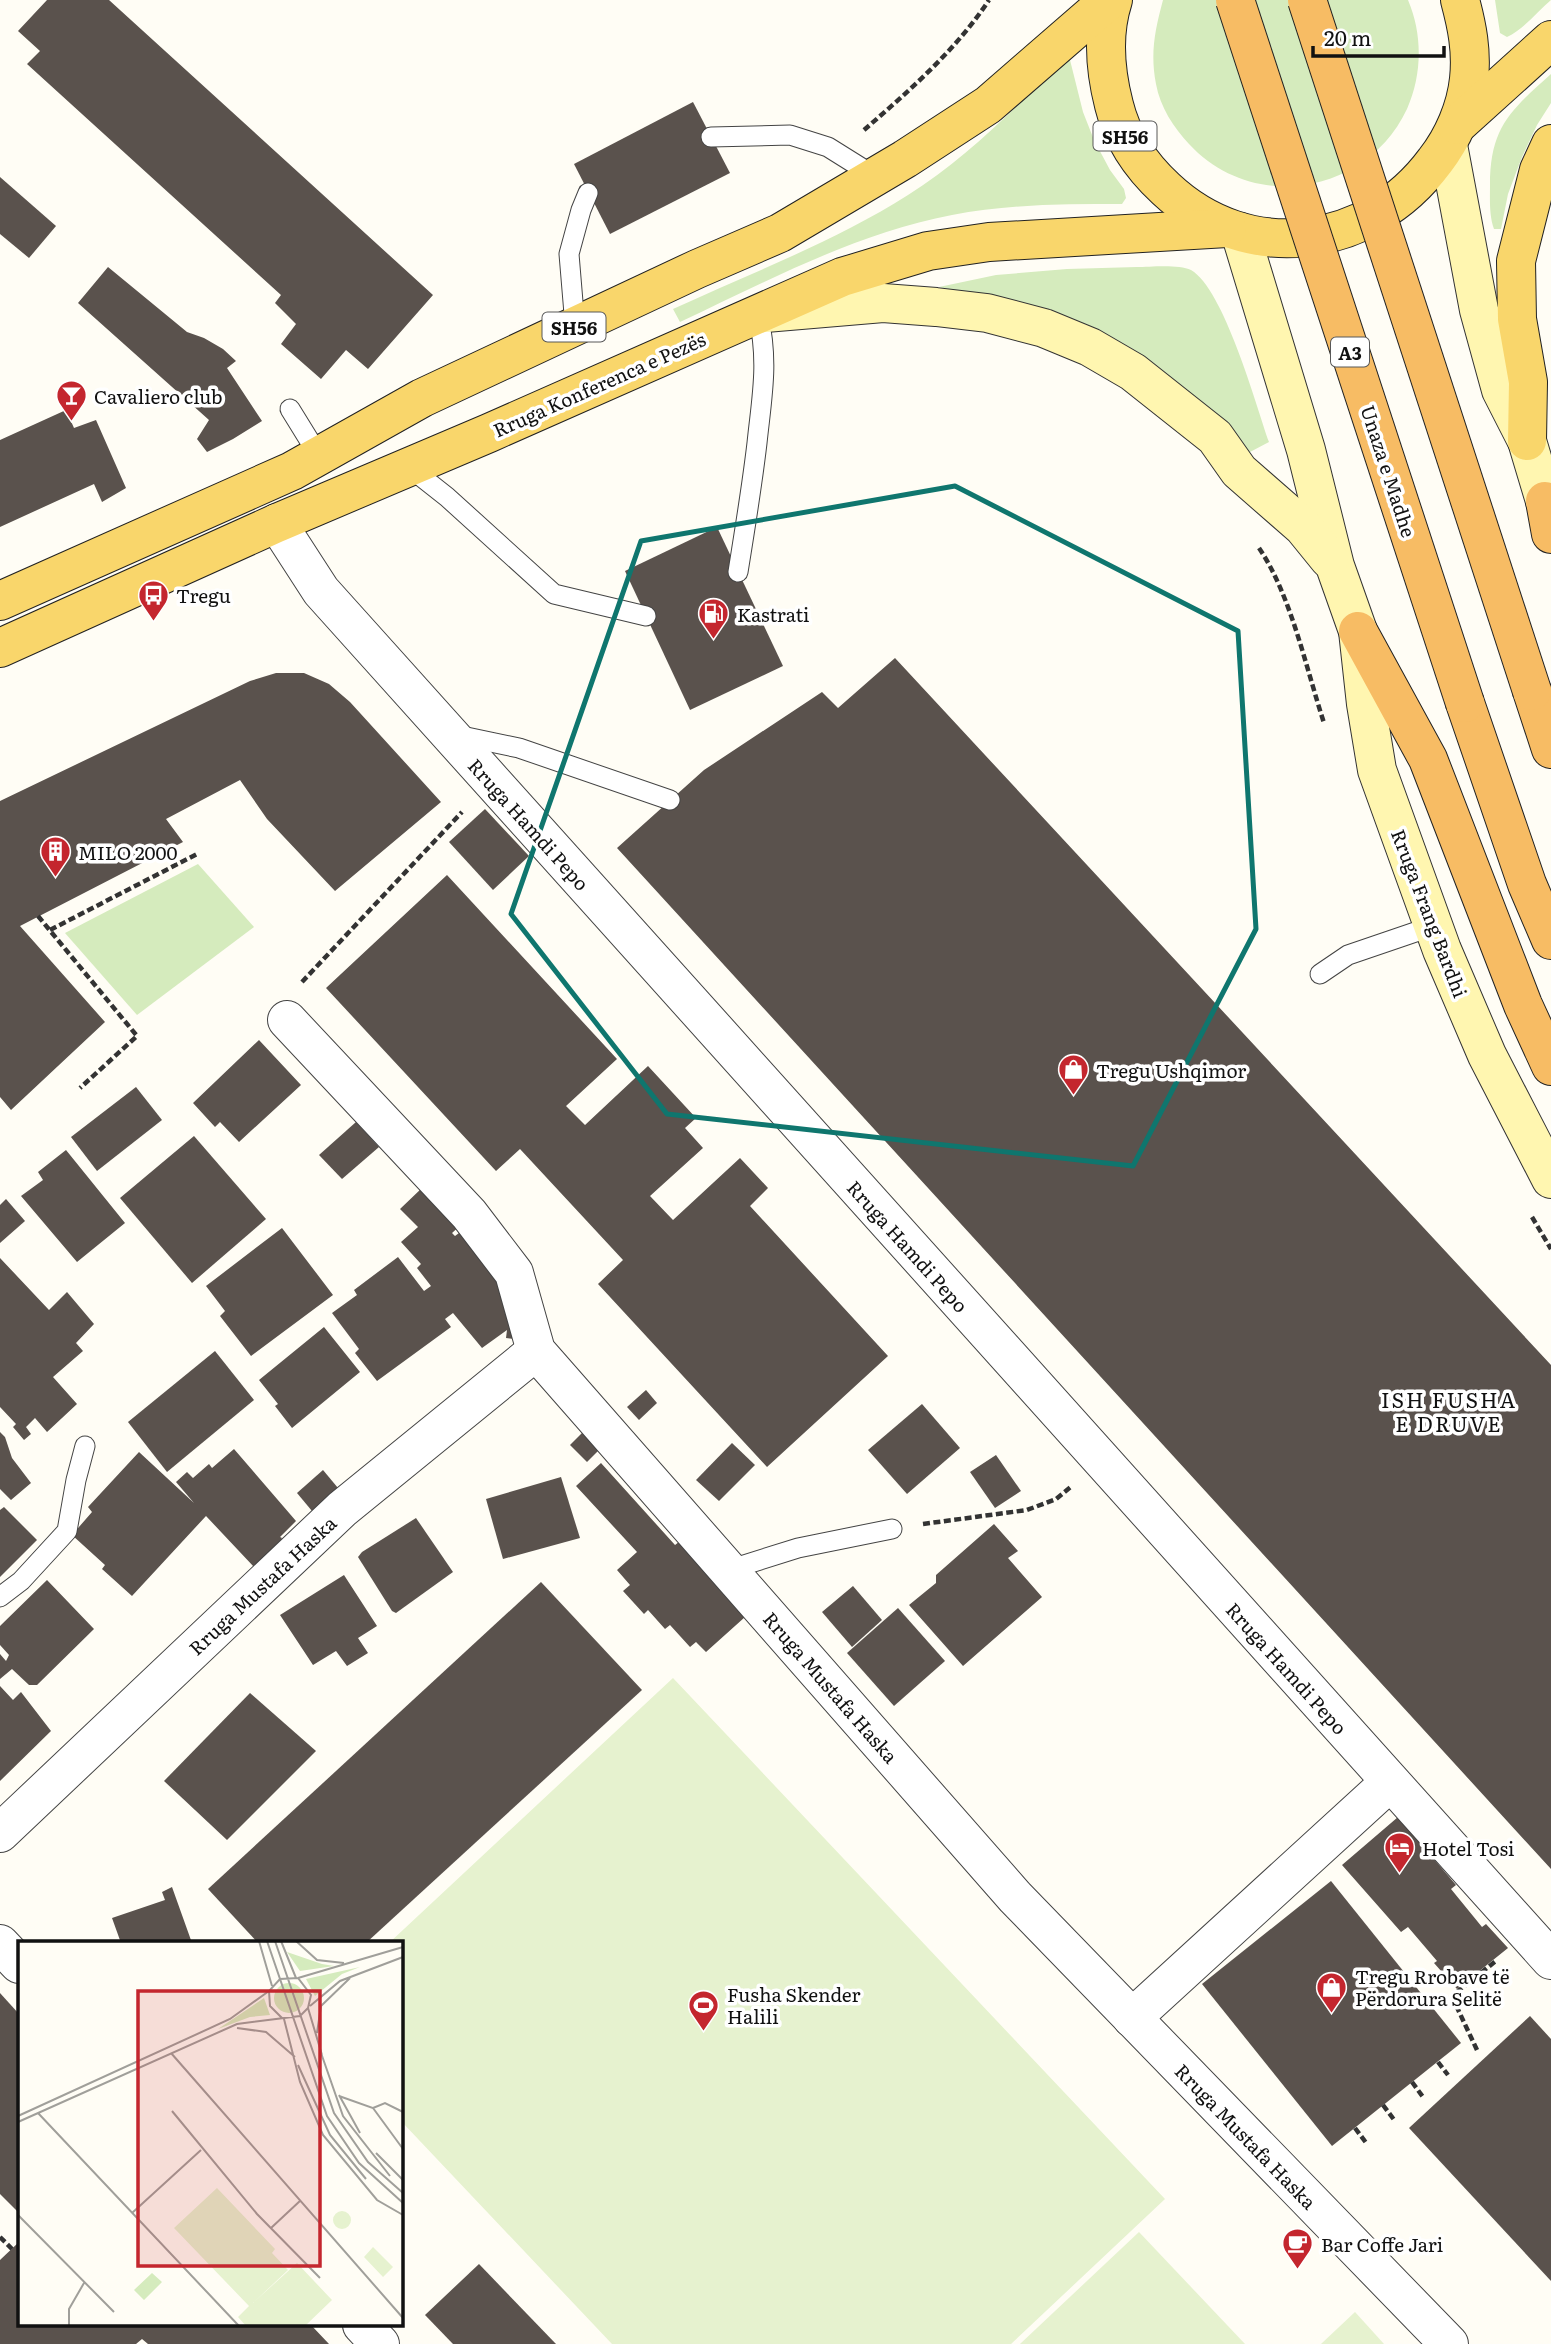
<svg xmlns="http://www.w3.org/2000/svg" width="1551" height="2344" viewBox="0 0 1551 2344" font-family="Literata,serif">
<style>
.green{fill:#d5ebbd}
.pitch{fill:#e6f2cf}
.building{fill:#5a524d}
.lines{fill:none;stroke-linecap:round;stroke-linejoin:round}
.service-casing{stroke:#444;stroke-width:21}
.minor-casing{stroke:#444;stroke-width:40}
.secondary-casing{stroke:#333;stroke-width:40}
.primary-casing{stroke:#222;stroke-width:40}
.trunk-casing{stroke:#222;stroke-width:40}
.path{stroke:#333;stroke-width:4.5;stroke-dasharray:7 3.5;stroke-linecap:butt}
.service{stroke:#fff;stroke-width:19}
.minor{stroke:#fff;stroke-width:38}
.secondary{stroke:#fff6b0;stroke-width:38}
.primary{stroke:#f9d66b;stroke-width:38}
.trunk{stroke:#f7bc64;stroke-width:38}
.trunk-bridge-casing{stroke:#222;stroke-width:40;stroke-linecap:butt}
.trunk-bridge{stroke:#f7bc64;stroke-width:38}
.marked{fill:none;stroke:#0f766e;stroke-width:5;stroke-linejoin:round}
.labels{text-anchor:middle;dominant-baseline:central;stroke-width:7;stroke-linejoin:round;paint-order:stroke}
.shield{fill:#fff;stroke:#585858;stroke-width:2}
.shield-label{font-size:18px;font-weight:bold;fill:#111}
.street-label{font-size:19px;fill:#111;stroke:#fff}
.poi-label{font-size:19px;fill:#111;stroke:#fff;text-anchor:start}
.neighbourhood-label{font-size:21px;letter-spacing:2px;fill:#111;stroke:#fff}
.inset-road{fill:none;stroke:#a09f9a;stroke-width:2}
.view{fill:#c4262e;fill-opacity:0.15;stroke:#c4262e;stroke-width:3.5}
.inset-edge{fill:none;stroke:#111;stroke-width:3.5}
</style>
<rect width="100%" height="100%" fill="#fffdf5"/>
<!-- green -->
<g class="green">
<path d="M 1163,0 L 1408,0 C 1423,35 1422,75 1407,109 C 1367,194 1254,214 1189,144 C 1174,128 1160,107 1156,84 C 1150,53 1155,30 1163,0 Z"/>
<path d="M 1495,0 L 1551,0 C 1537,12 1523,30 1507,37 L 1500,33 Z"/>
<path d="M 1069,56 L 1083,112 L 1094,140 L 1110,170 L 1124,189 L 1126,198 L 1122,204 C 1066,204 1008,204 952,215 C 857,233 767,281 680,322 L 673,309 C 751,273 836,241 908,195 C 968,158 1018,104 1069,56 Z"/>
<path d="M 1551,74 L 1551,103 L 1537,125 L 1522,157 L 1508,194 L 1501,229 L 1494,229 C 1489,215 1490,199 1490,185 C 1490,127 1511,110 1551,74 Z"/>
<path d="M 1137,267 C 1150,267 1179,264 1191,270 C 1224,289 1256,405 1269,442 L 1250,452 L 1177,382 L 967,293 L 939,287 L 996,275 L 1067,269 Z"/>
<path d="M 198,864 L 254,927 L 137,1015 L 65,933 Z"/>
</g>
<!-- pitch -->
<g class="pitch">
<path d="M 673,1678 L 1165,2199 L 1011,2344 L 612,2344 L 401,2121 L 401,1943 L 389,1943 Z"/>
<path d="M 1139,2232 L 1245,2344 L 1020,2344 Z"/>
<path d="M 1355,2312 L 1384,2344 L 1321,2344 Z"/>
</g>
<!-- building -->
<g class="building">
<path d="M 47,0 L 109,0 L 433,295 L 368,369 L 346,350 L 321,379 L 281,344 L 296,324 L 275,303 L 281,295 L 27,64 L 40,51 L 18,31 Z"/>
<path d="M 693,102 L 730,173 L 610,234 L 574,164 Z"/>
<path d="M 0,177 L 56,226 L 29,258 L 0,234 Z"/>
<path d="M 108,267 L 187,332 L 204,338 L 223,349 L 236,361 L 227,368 L 262,421 L 233,439 L 207,452 L 197,439 L 209,420 L 78,303 Z"/>
<path d="M 66,410 L 74,428 L 96,420 L 126,488 L 102,502 L 94,484 L 0,527 L 0,440 Z"/>
<path d="M 717,527 L 783,666 L 690,710 L 625,571 Z"/>
<path d="M 895,658 L 1551,1365 L 1551,1869 L 617,848 L 704,770 L 822,692 L 838,708 Z"/>
<path d="M 276,673 L 304,673 L 329,684 L 350,702 L 441,802 L 335,891 L 267,819 L 240,780 L 166,819 L 183,842 L 20,926 L 105,1022 L 11,1110 L 0,1097 L 0,801 L 250,681 Z"/>
<path d="M 485,809 L 529,856 L 493,890 L 449,842 Z"/>
<path d="M 447,875 L 617,1059 L 566,1106 L 585,1125 L 648,1066 L 696,1118 L 685,1128 L 703,1148 L 650,1196 L 673,1220 L 740,1158 L 768,1188 L 750,1206 L 888,1356 L 767,1467 L 598,1284 L 623,1260 L 520,1149 L 496,1171 L 326,988 Z"/>
<path d="M 259,1040 L 301,1085 L 239,1142 L 220,1122 L 215,1127 L 193,1103 Z"/>
<path d="M 136,1087 L 162,1120 L 97,1171 L 71,1137 Z"/>
<path d="M 356,1122 L 379,1147 L 342,1179 L 319,1155 Z"/>
<path d="M 194,1136 L 266,1219 L 192,1283 L 120,1198 Z"/>
<path d="M 66,1150 L 125,1223 L 77,1262 L 21,1196 L 43,1180 L 38,1172 Z"/>
<path d="M 423,1187 L 462,1224 L 452,1233 L 455,1236 L 463,1230 L 514,1308 L 514,1339 L 506,1338 L 507,1330 L 482,1348 L 453,1313 L 445,1319 L 451,1327 L 377,1381 L 355,1353 L 359,1349 L 332,1313 L 357,1295 L 354,1290 L 398,1257 L 424,1291 L 431,1286 L 417,1268 L 421,1264 L 401,1242 L 418,1227 L 400,1209 Z"/>
<path d="M 6,1199 L 25,1221 L 0,1243 L 0,1205 Z"/>
<path d="M 282,1228 L 333,1295 L 251,1356 L 220,1316 L 225,1311 L 206,1286 Z"/>
<path d="M 0,1258 L 49,1310 L 67,1292 L 94,1324 L 76,1343 L 83,1351 L 53,1377 L 77,1404 L 47,1432 L 35,1418 L 26,1427 L 31,1434 L 24,1440 L 13,1427 L 16,1424 L 0,1407 Z"/>
<path d="M 324,1327 L 360,1372 L 292,1428 L 275,1406 L 278,1404 L 259,1380 Z"/>
<path d="M 215,1351 L 254,1400 L 167,1472 L 128,1422 Z"/>
<path d="M 646,1390 L 657,1403 L 639,1420 L 627,1407 Z"/>
<path d="M 922,1404 L 960,1448 L 907,1494 L 868,1450 Z"/>
<path d="M 584,1431 L 601,1448 L 587,1462 L 570,1445 Z"/>
<path d="M 0,1432 L 5,1437 L 12,1458 L 31,1483 L 11,1500 L 0,1489 Z"/>
<path d="M 732,1443 L 755,1465 L 719,1501 L 696,1480 Z"/>
<path d="M 234,1449 L 296,1521 L 280,1537 L 282,1538 L 278,1545 L 254,1567 L 206,1516 L 132,1596 L 102,1569 L 105,1565 L 72,1535 L 92,1512 L 88,1507 L 139,1452 L 194,1503 L 176,1482 L 187,1472 L 193,1478 L 209,1464 L 212,1468 Z"/>
<path d="M 996,1455 L 1021,1491 L 995,1508 L 970,1472 Z"/>
<path d="M 601,1463 L 675,1545 L 684,1538 L 745,1617 L 706,1652 L 696,1642 L 690,1647 L 670,1625 L 665,1629 L 648,1610 L 644,1614 L 623,1591 L 630,1585 L 617,1570 L 637,1552 L 576,1486 Z"/>
<path d="M 323,1470 L 343,1494 L 317,1517 L 297,1493 Z"/>
<path d="M 561,1477 L 580,1538 L 503,1559 L 486,1499 Z"/>
<path d="M 4,1507 L 37,1540 L 0,1577 L 0,1510 Z"/>
<path d="M 416,1518 L 453,1572 L 396,1613 L 392,1611 L 358,1557 L 362,1552 Z"/>
<path d="M 994,1524 L 1018,1551 L 1008,1558 L 1042,1597 L 963,1666 L 909,1605 L 936,1583 L 936,1575 Z"/>
<path d="M 344,1575 L 377,1626 L 358,1638 L 368,1653 L 347,1666 L 336,1651 L 313,1665 L 280,1615 Z"/>
<path d="M 47,1580 L 94,1629 L 37,1685 L 29,1685 L 12,1669 L 0,1679 L 0,1654 L 6,1661 L 9,1655 L 0,1645 L 0,1626 Z"/>
<path d="M 541,1582 L 642,1690 L 366,1943 L 258,1943 L 208,1889 Z"/>
<path d="M 853,1586 L 882,1620 L 852,1647 L 822,1612 Z"/>
<path d="M 898,1608 L 945,1661 L 894,1706 L 847,1653 Z"/>
<path d="M 0,1686 L 13,1700 L 21,1692 L 51,1731 L 0,1781 Z"/>
<path d="M 250,1693 L 316,1751 L 227,1840 L 164,1781 Z"/>
<path d="M 1398,1817 L 1456,1885 L 1451,1889 L 1482,1927 L 1486,1924 L 1508,1948 L 1457,1989 L 1434,1963 L 1437,1961 L 1408,1927 L 1401,1932 L 1342,1865 Z"/>
<path d="M 1331,1881 L 1461,2043 L 1332,2146 L 1202,1984 Z"/>
<path d="M 172,1887 L 192,1943 L 121,1943 L 112,1918 L 165,1900 L 162,1892 Z"/>
<path d="M 0,1993 L 19,2014 L 19,2213 L 0,2194 Z"/>
<path d="M 1530,2016 L 1551,2039 L 1551,2281 L 1409,2128 Z"/>
<path d="M 19,2242 L 19,2325 L 311,2325 L 329,2344 L 148,2344 L 142,2339 L 136,2344 L 0,2344 L 0,2260 Z"/>
<path d="M 479,2264 L 556,2344 L 453,2344 L 425,2315 Z"/>
</g>
<g class="lines">
<defs>
<g id="service">
<path d="M 711,137 L 790,135 L 828,147 L 876,177"/>
<path d="M 575,326 L 569,254 L 581,210 L 588,193"/>
<path d="M 290,409 L 319,456"/>
<path d="M 409,467 L 447,497 L 554,594 L 646,616"/>
<path d="M 738,572 C 745,529 752,486 757,443 C 762,395 769,362 758,314"/>
<path d="M 457,735 L 519,748 L 670,800"/>
<path d="M 1320,974 L 1348,955 L 1433,926"/>
<path d="M 728,1570 L 798,1548 L 892,1529"/>
<path d="M 0,1597 L 21,1581 L 67,1531 L 76,1480 L 85,1446"/>
</g>
<g id="minor">
<path d="M 277,523 L 321,591 L 1551,1960"/>
<path d="M 287,1020 L 469,1214 L 514,1273 L 536,1351 L 1015,1897 L 1449,2344"/>
<path d="M 0,1833 L 342,1509 L 536,1351"/>
<path d="M 0,1944 L 19,1964"/>
<path d="M 1132,2018 L 1390,1782"/>
<path d="M 362,2325 L 380,2344"/>
</g>
<g id="secondary">
<path d="M 1448,145 L 1479,310 L 1501,390 L 1527,441 L 1545,501 L 1551,512"/>
<path d="M 1240,232 L 1306,450 L 1335,566 L 1358,631 L 1366,704 L 1377,770 L 1442,950 L 1487,1055 L 1551,1179"/>
<path d="M 765,313 L 883,303 L 936,307 L 987,313 L 1044,328 L 1090,347 L 1133,372 L 1215,437 L 1239,471 L 1303,527 L 1329,559"/>
</g>
<g id="primary">
<path d="M 1113,0 C 1102,34 1105,70 1114,105 C 1122,138 1141,166 1166,189 C 1248,266 1369,250 1435,161 C 1453,138 1466,108 1469,79 C 1472,51 1467,26 1460,0"/>
<path d="M 1457,125 L 1551,40"/>
<path d="M 1527,441 L 1528,382 L 1517,319 L 1516,261 L 1539,170 L 1551,144"/>
<path d="M 0,601 L 292,471 L 422,398 L 697,269 L 780,233 L 905,159 L 988,105 L 1109,0"/>
<path d="M 0,648 L 277,523 L 489,433 L 842,277 L 928,251 L 989,242 L 1227,228"/>
</g>
<g id="trunk">
<path d="M 1545,501 L 1551,534"/>
<path d="M 1358,631 L 1428,759 L 1523,1005 L 1551,1066"/>
<path d="M 1532,691 L 1551,749"/>
<path d="M 1465,703 L 1527,884 L 1551,940"/>
</g>
</defs>
<!-- service casing -->
<use href="#service" class="service-casing"/>
<!-- minor casing -->
<use href="#minor" class="minor-casing"/>
<!-- secondary casing -->
<use href="#secondary" class="secondary-casing"/>
<!-- primary casing -->
<use href="#primary" class="primary-casing"/>
<!-- trunk casing -->
<use href="#trunk" class="trunk-casing"/>
<!-- path -->
<g class="path">
<path d="M 864,130 C 909,91 956,50 989,0"/>
<path d="M 1259,548 C 1291,595 1306,668 1324,723"/>
<path d="M 38,916 L 137,1036 L 80,1088"/>
<path d="M 50,930 L 197,854"/>
<path d="M 302,982 L 462,812"/>
<path d="M 1532,1217 L 1551,1249"/>
<path d="M 923,1524 L 1027,1510 L 1056,1499 L 1072,1486"/>
<path d="M 1477,2050 L 1454,2001 L 1457,1992 L 1497,1960"/>
<path d="M 1438,2062 L 1448,2075"/>
<path d="M 1412,2082 L 1423,2097"/>
<path d="M 1383,2105 L 1395,2121"/>
<path d="M 1355,2128 L 1367,2144"/>
<path d="M 0,2237 L 12,2249"/>
</g>
<!-- service -->
<use href="#service" class="service"/>
<!-- minor -->
<use href="#minor" class="minor"/>
<!-- secondary -->
<use href="#secondary" class="secondary"/>
<!-- primary -->
<use href="#primary" class="primary"/>
<!-- trunk -->
<use href="#trunk" class="trunk"/>
<defs>
<g id="trunk-bridge">
<path d="M 1235,0 L 1465,703"/>
<path d="M 1307,0 L 1532,691"/>
</g>
</defs>
<!-- trunk-bridge casing -->
<use href="#trunk-bridge" class="trunk-bridge-casing"/>
<!-- trunk-bridge -->
<use href="#trunk-bridge" class="trunk-bridge"/>
</g>
<!-- marked area -->
<path class="marked" d="M 955,486 L 1238,631 L 1256,929 L 1133,1166 L 667,1114 L 511,914 L 641,541 Z"/>
<!-- icons -->
<defs>
<symbol id="bar-pin" viewBox="-11 -11 22 30"><path d="M0 17L-7.5 6A9.5 9.5 0 1 1 7.5 6Z" fill="#c4262e" stroke="#fff"/><path d="M-6-5H6L.8 .8V4.5H3.5V6h-7V4.5H-.8V.8Z" fill="#fff"/></symbol>
<symbol id="bus-pin" viewBox="-11 -11 22 30"><path d="M0 17L-7.5 6A9.5 9.5 0 1 1 7.5 6Z" fill="#c4262e" stroke="#fff"/><path d="M-5-6H5V4H4V6H2V4H-2V6H-4V4H-5ZM-3.5-4V0h7V-4ZM-3.5 1.2v1.5H-2V1.2ZM2 1.2v1.5H3.5V1.2Z" fill="#fff"/></symbol>
<symbol id="fuel-pin" viewBox="-11 -11 22 30"><path d="M0 17L-7.5 6A9.5 9.5 0 1 1 7.5 6Z" fill="#c4262e" stroke="#fff"/><path d="M-5.5-6h7V0h2V4h1.3V-2.5L3-4.5l.8-.8L6-3V5H2.5V1h-1V6h-7ZM-4.2-4.7v3.2H.2V-4.7Z" fill="#fff"/></symbol>
<symbol id="building-pin" viewBox="-11 -11 22 30"><path d="M0 17L-7.5 6A9.5 9.5 0 1 1 7.5 6Z" fill="#c4262e" stroke="#fff"/><path d="M-4-6H4V6H1V3H-1V6H-4ZM-2.5-4.3h1.7v1.8h-1.7ZM.8-4.3h1.7v1.8H.8ZM-2.5-1h1.7V.8h-1.7ZM.8-1h1.7V.8H.8Z" fill="#fff"/></symbol>
<symbol id="shop-pin" viewBox="-11 -11 22 30"><path d="M0 17L-7.5 6A9.5 9.5 0 1 1 7.5 6Z" fill="#c4262e" stroke="#fff"/><path d="M-5-2.5h2.3a2.7 3.5 0 0 1 5.4 0H5L5.5 6h-11ZM-1.5-2.5h3a1.5 2.3 0 0 0-3 0Z" fill="#fff"/></symbol>
<symbol id="hotel-pin" viewBox="-11 -11 22 30"><path d="M0 17L-7.5 6A9.5 9.5 0 1 1 7.5 6Z" fill="#c4262e" stroke="#fff"/><path d="M-6-4.5h1.5V1H6V5H4.5V3h-9V5H-6ZM-4 0a1.8 1.8 0 1 1 3.6 0ZM.5 0V-2.5h3Q6-2.5 6 0Z" fill="#fff"/></symbol>
<symbol id="stadium-pin" viewBox="-11 -11 22 30"><path d="M0 17L-7.5 6A9.5 9.5 0 1 1 7.5 6Z" fill="#c4262e" stroke="#fff"/><path d="M0-5a6.5 5 0 1 0 0 10a6.5 5 0 1 0 0-10ZM-3.5-1.8h7v3.6h-7Z" fill="#fff"/></symbol>
<symbol id="cafe-pin" viewBox="-11 -11 22 30"><path d="M0 17L-7.5 6A9.5 9.5 0 1 1 7.5 6Z" fill="#c4262e" stroke="#fff"/><path d="M-5.5-4.5H6V0H3Q3 3.5 0 3.5H-2.5Q-5.5 3.5-5.5 0ZM3-3.2v2h1.7v-2ZM-6 4.5H4V6H-6Z" fill="#fff"/></symbol>
</defs>
<g fill-rule="evenodd">
<use href="#bar-pin" x="54" y="378" width="35" height="47"/>
<use href="#bus-pin" x="136" y="578" width="35" height="47"/>
<use href="#fuel-pin" x="696" y="596" width="35" height="47"/>
<use href="#building-pin" x="38" y="834" width="35" height="47"/>
<use href="#shop-pin" x="1056" y="1052" width="35" height="47"/>
<use href="#hotel-pin" x="1382" y="1830" width="35" height="47"/>
<use href="#shop-pin" x="1314" y="1970" width="35" height="47"/>
<use href="#stadium-pin" x="686" y="1988" width="35" height="47"/>
<use href="#cafe-pin" x="1280" y="2226" width="35" height="47"/>
</g>
<g class="labels">
<!-- shield labels -->
<g class="shield">
<rect x="1093.5" y="121.5" width="63" height="29" rx="5"/>
<rect x="542.5" y="312.5" width="63" height="29" rx="5"/>
<rect x="1331" y="337.5" width="38" height="29" rx="5"/>
</g>
<g class="shield-label">
<text x="1125" y="136">SH56</text>
<text x="574" y="327">SH56</text>
<text x="1350" y="352">A3</text>
</g>
<!-- street labels -->
<g class="street-label">
<text transform="translate(599 384) rotate(-24)">Rruga Konferenca e Pezës</text>
<text transform="translate(1389 471) rotate(72)">Unaza e Madhe</text>
<text transform="translate(529 824) rotate(48)">Rruga Hamdi Pepo</text>
<text transform="translate(1430 913) rotate(69)">Rruga Frang Bardhi</text>
<text transform="translate(908 1246) rotate(48)">Rruga Hamdi Pepo</text>
<text transform="translate(262 1585) rotate(-43)">Rruga Mustafa Haska</text>
<text transform="translate(1287 1668) rotate(48)">Rruga Hamdi Pepo</text>
<text transform="translate(831 1687) rotate(49)">Rruga Mustafa Haska</text>
<text transform="translate(1246 2136) rotate(46)">Rruga Mustafa Haska</text>
</g>
<!-- poi labels -->
<g class="poi-label">
<text x="94" y="396">Cavaliero club</text>
<text x="176" y="595">Tregu</text>
<text x="737" y="614">Kastrati</text>
<text x="78" y="852">MILO 2000</text>
<text x="1096" y="1070">Tregu Ushqimor</text>
<text x="1422" y="1848">Hotel Tosi</text>
<text x="1355" y="1976">Tregu Rrobave të<tspan x="1355" dy="22">Përdorura Selitë</tspan></text>
<text x="727" y="1994">Fusha Skender<tspan x="727" dy="22">Halili</tspan></text>
<text x="1321" y="2244">Bar Coffe Jari</text>
</g>
<!-- neighbourhood labels -->
<g class="neighbourhood-label">
<text x="1449" y="1398">ISH FUSHA<tspan x="1449" dy="24">E DRUVE</tspan></text>
</g>
</g>
<!-- overview -->
<g transform="translate(18 1941)">
<rect width="385" height="385" fill="#fffdf5"/>
<path d="M 269,11 L 304,23 L 316,25 L 282,30 ZM 342,26 L 324,33 L 297,55 L 288,38 ZM256 57a15 15 0 1 1 30 0a15 15 0 1 1-30 0ZM 246,57 L 252,74 L 232,76 L 200,88 ZM 134,332 L 144,341 L 126,359 L 116,349 Z" fill="#d5ebbd"/>
<path d="M 199,247 L 257,308 L 254,312 L 270,329 L 235,362 L 279,322 L 314,359 L 287,385 L 228,385 L 220,376 L 231,365 L 156,287 ZM315 279a9 9 0 1 1 18 0a9 9 0 1 1-18 0ZM 355,306 L 375,326 L 365,336 L 346,316 Z" fill="#e6f2cf"/>
<path class="inset-road" d="M 241,0 L 254,45M 249,0 L 309,175 L 341,222 L 385,262M 257,0 L 316,172 L 350,221 L 385,252M 263,0 L 278,37M 278,0 L 299,19 L 326,22M 280,37 L 385,6M 292,65 L 322,40 L 385,16M 290,67 L 304,114M 266,78 L 282,141 L 305,194 L 359,259 L 385,274M 219,87 L 248,91 L 277,116M 299,92 L 303,65 L 332,37M 302,109 L 325,175 L 372,235M 153,112 L 385,377M 280,124 L 312,194 L 348,238M 321,154 L 342,192M 321,155 L 355,167 L 385,208M 355,167 L 367,162 L 385,171M 154,170 L 239,273 L 302,337M 20,172 L 221,385M 0,175 L 212,78 L 251,50M 0,181 L 219,83 L 282,75 L 290,67 L 293,54 L 280,37 L 262,38 L 251,50 L 252,65 L 264,77M 358,212 L 385,239M 114,272 L 183,209M 0,274 L 96,371M 253,287 L 283,259M 51,385 L 51,368 L 66,342"/>
<path class="view" d="M 120,50 L 302,50 L 302,325 L 120,325 Z"/>
<rect width="385" height="385" class="inset-edge"/>
</g>
<!-- scale -->
<path d="M1313 46v10h131v-10" fill="none" stroke="#111111" stroke-width="3.5"/>
<text x="1324" y="46" font-size="21" fill="#111111" stroke="#ffffff" stroke-width="5" paint-order="stroke">20 m</text>
</svg>
